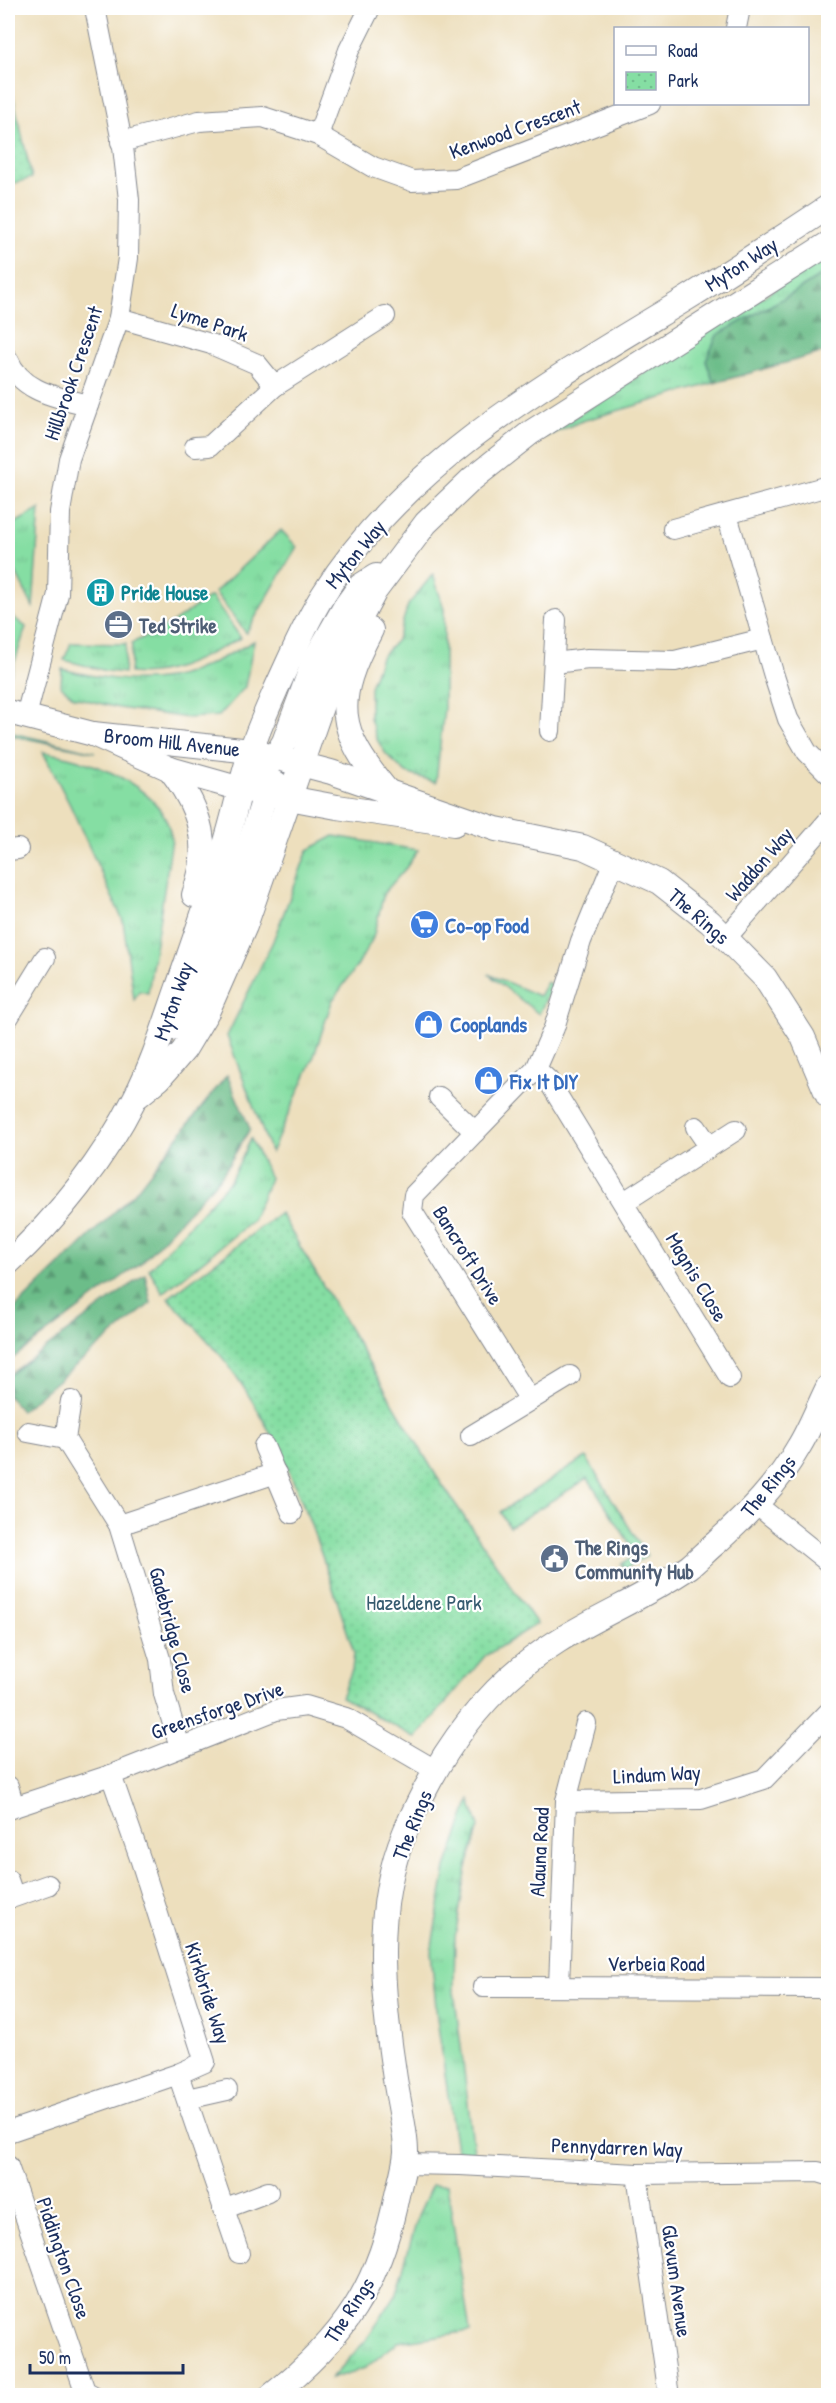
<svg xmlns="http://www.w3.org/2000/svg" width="836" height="2403" viewBox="0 0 836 2403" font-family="'Patrick Hand',sans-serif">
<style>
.grass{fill:url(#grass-tufts);stroke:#508680;stroke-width:1.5}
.forest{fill:url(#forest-firs);stroke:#447674;stroke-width:1.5}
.park{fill:url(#park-dots);stroke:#508680;stroke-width:1.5}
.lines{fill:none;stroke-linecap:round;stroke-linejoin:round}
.minor-casing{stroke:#84878e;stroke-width:22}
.tertiary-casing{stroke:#84878e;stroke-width:26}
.minor{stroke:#fff;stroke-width:20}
.tertiary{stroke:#fff;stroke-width:24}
.labels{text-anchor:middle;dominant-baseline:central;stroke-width:4.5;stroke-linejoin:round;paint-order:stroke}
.street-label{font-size:21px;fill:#1b2f5e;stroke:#fff}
.culture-label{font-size:21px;font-weight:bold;fill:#0d838f;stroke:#fff;text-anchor:start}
.service-label{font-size:21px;font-weight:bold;fill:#4e5e75;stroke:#fff;text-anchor:start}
.shop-label{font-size:21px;font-weight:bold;fill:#366cbe;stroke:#fff;text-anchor:start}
.park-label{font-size:21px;fill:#365b6f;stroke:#fff}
</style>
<defs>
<pattern id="grass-tufts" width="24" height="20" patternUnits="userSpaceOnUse" patternTransform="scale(1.5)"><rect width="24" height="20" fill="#85dea3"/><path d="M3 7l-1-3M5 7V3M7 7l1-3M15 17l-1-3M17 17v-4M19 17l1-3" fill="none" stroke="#72bf8f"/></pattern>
<pattern id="forest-firs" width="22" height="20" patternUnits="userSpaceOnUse" patternTransform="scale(1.5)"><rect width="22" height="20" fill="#6cbd89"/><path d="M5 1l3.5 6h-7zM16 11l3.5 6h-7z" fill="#589a73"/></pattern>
<pattern id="park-dots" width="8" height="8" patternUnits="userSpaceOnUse" patternTransform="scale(1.5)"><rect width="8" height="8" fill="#85dea3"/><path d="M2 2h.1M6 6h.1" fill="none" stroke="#72bf8f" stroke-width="1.8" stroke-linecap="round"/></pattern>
</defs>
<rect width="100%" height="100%" fill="#fff"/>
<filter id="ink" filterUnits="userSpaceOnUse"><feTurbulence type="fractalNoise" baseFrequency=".0167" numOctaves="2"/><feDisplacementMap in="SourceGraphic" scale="12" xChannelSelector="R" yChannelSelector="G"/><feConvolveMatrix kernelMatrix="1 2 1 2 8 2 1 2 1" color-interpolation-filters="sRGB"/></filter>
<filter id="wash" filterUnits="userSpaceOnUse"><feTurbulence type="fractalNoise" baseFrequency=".008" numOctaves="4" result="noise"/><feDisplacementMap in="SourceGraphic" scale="24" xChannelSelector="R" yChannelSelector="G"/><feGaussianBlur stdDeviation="1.35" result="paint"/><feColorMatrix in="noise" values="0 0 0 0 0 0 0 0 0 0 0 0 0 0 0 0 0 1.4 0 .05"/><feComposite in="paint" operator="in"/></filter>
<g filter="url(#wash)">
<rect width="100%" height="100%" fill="#eddfbd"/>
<!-- grass -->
<g class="grass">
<path d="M 828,255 L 828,271 L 793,293 L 706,361 L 714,383 L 582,421 L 542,438 Z"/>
<path d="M 40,509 L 33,607 L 8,557 L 8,527 Z"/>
<path d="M 281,530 L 297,547 L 246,633 L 215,592 Z"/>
<path d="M 433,574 L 444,609 L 444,708 L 436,782 L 406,773 L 386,754 L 376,738 L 370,718 L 370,687 L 381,657 L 397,640 L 408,605 Z"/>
<path d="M 211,596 L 241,638 C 206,655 171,678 130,673 L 132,643 L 169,625 Z"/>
<path d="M 8,613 L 26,627 L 8,683 Z"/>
<path d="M 254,641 L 245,687 L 219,716 L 188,718 L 119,708 L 74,697 L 61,686 L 62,669 C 100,679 153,687 191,672 C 213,664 234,652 254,641 Z"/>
<path d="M 71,643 L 126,644 L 124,673 L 106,671 L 64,660 Z"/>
<path d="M 8,732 L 95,752 L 8,735 Z"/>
<path d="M 43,752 C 84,758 143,779 165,817 C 168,823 170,832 172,839 L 148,993 L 139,991 L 134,1000 L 123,921 L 70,805 Z"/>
<path d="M 334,836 L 418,850 L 406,868 L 384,893 L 373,938 L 357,966 L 332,1001 L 313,1059 L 271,1153 L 227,1036 L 273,941 L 308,850 Z"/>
<path d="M 488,974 L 539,996 L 547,982 L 552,986 L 539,1014 Z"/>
<path d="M 251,1139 L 270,1178 L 252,1221 L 163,1293 L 149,1269 L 230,1181 Z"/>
<path d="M 586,1457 L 647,1556 L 625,1569 L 621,1564 L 637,1555 L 588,1478 L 509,1527 L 500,1512 Z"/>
<path d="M 470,1800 L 479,1827 L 467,1867 L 455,1937 L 454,1990 L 474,2152 L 456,2150 L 437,2019 L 431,1951 L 446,1868 Z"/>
<path d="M 432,2185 L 447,2185 L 470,2331 L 398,2342 L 365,2368 L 331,2379 L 367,2339 L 395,2296 L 419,2213 Z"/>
</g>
<!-- forest -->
<g class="forest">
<path d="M 828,271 L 828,351 L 714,383 L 706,361 L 717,335 L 793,293 Z"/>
<path d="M 227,1075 L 250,1129 L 222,1175 L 142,1262 L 9,1361 L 8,1315 L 134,1193 Z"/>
<path d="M 145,1274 L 151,1303 L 21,1411 L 8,1396 L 8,1376 Z"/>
</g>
<!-- park -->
<g class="park">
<path d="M 8,75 L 32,178 L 8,185 Z"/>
<path d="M 280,1213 L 437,1477 L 537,1624 L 485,1656 L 416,1738 L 341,1697 L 352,1670 L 354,1653 C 322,1553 291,1451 229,1366 C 211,1342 188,1320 168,1298 Z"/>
</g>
</g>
<g filter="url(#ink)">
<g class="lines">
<defs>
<g id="minor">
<path d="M 736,28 L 740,8"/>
<path d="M 318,135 L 349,50 L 370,8"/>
<path d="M 121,142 L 199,121 L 263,117 L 318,135 L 373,167 L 412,181 L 456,179 L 650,104"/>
<path d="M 119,318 L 211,344 L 257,364 L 275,386"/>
<path d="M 8,359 C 21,392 57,397 88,405"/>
<path d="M 195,447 L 210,446 L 275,386 L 385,316"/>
<path d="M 727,515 L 774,676 L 788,719 L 807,752 L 828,773"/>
<path d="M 673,529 L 828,486"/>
<path d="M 554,663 L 588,659 L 675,661 L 763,639"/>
<path d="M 26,716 L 58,594 L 60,512 L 69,459 L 119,318 L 128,258 L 129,200 L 123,147 L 95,8"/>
<path d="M 550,731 L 556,620"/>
<path d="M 8,850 L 18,849"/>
<path d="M 726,938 L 828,821"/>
<path d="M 8,1018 L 45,958"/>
<path d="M 536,1069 L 548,1080 L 730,1378"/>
<path d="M 439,1097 L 475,1132"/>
<path d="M 696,1127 L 709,1146"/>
<path d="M 624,1202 L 736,1130"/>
<path d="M 530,1400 L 412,1211 L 414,1195 L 536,1069 L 554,1028 L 581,941 L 614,861"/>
<path d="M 28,1432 L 65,1439 L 71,1401"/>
<path d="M 471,1436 L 570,1376"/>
<path d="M 65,1439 L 119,1525 L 160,1659 L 164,1694 L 180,1747"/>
<path d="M 264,1446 L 292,1513"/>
<path d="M 757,1505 L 828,1562"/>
<path d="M 119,1525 L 276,1473"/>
<path d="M 8,1786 L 14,1807"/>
<path d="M 566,1801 L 701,1799 L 764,1779 L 828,1713"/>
<path d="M 8,1809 L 111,1775 L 276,1710 L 306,1706 L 346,1718 L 435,1770"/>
<path d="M 8,1880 L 14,1897 L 48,1885"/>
<path d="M 559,1986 L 566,1801 L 586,1723"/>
<path d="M 483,1987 L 828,1988"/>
<path d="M 178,2074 L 239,2253"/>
<path d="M 187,2099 L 227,2090"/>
<path d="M 8,2132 L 178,2074 L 205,2062 L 141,1861 L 111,1775"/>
<path d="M 404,2164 L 460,2165 L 637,2174 L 818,2172 L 828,2175"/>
<path d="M 8,2166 L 85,2391 L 94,2396"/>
<path d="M 637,2174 L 669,2396"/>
<path d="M 223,2209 L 268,2192"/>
</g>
<g id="tertiary">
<path d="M 371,630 C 333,702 336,730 388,792"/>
<path d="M 8,712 L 93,734 L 170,769 L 241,789 L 337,807 L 454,824"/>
<path d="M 93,734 L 251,751 L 331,772 L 496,829 L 583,847 L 659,882 L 710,922 L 765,978 L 803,1037 L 828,1096"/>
<path d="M 170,769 C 190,795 205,824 202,859 C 202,871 197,884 194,895"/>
<path d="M 241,789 L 260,774 L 275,757 L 284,742 L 314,661 L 345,607 L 360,586 L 376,576"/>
<path d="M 172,1028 L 193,998 L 239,878 L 265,795 L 276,783"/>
<path d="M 138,1096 L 159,1079 L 184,1050 L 208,1010 L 245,926 L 337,661 L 375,591 L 426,523 L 472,479 L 530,433 L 828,244"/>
<path d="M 8,1263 C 58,1218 104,1159 135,1098 C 153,1063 165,1024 178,987 C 196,935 215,882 230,828 C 237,803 242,778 250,754 C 257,732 267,710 276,689 C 291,657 304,625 323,595 C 404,463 552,380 681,302 C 731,271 780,239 828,207"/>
<path d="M 271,2396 C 344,2338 379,2287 397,2195 C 400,2182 405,2166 406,2152 C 406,2129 397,2096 394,2072 C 382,1994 373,1907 405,1832 C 438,1754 485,1686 558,1641 C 601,1614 647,1596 689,1567 C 699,1559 707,1550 717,1542 C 748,1514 777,1485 798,1448 C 810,1429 818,1407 828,1387"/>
</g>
</defs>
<!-- minor casing -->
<use href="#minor" class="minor-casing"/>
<!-- tertiary casing -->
<use href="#tertiary" class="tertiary-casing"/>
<!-- minor -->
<use href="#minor" class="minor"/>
<!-- tertiary -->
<use href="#tertiary" class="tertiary"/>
</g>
</g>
<!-- icons -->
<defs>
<symbol id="building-disc" viewBox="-11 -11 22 22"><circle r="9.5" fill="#0f9aa8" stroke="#fff"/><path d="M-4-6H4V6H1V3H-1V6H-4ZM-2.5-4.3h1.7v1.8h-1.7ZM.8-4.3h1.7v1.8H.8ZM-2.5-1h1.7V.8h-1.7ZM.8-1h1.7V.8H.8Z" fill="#fff"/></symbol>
<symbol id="office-disc" viewBox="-11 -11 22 22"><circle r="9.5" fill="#5c6f8a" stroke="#fff"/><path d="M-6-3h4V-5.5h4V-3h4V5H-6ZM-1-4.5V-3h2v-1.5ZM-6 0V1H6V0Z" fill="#fff"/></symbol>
<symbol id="supermarket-disc" viewBox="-11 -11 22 22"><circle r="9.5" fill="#3f7fe0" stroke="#fff"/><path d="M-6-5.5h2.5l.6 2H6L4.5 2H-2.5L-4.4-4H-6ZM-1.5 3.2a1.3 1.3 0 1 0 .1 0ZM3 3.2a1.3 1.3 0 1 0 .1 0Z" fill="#fff"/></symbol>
<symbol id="shop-disc" viewBox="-11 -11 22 22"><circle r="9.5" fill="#3f7fe0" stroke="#fff"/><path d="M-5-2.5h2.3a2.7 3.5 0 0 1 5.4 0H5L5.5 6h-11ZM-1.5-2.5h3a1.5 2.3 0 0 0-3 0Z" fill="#fff"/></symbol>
<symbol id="civic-disc" viewBox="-11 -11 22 22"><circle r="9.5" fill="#5c6f8a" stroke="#fff"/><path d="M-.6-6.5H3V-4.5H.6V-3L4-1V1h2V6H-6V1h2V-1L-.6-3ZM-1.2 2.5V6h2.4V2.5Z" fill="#fff"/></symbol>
</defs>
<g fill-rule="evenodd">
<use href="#building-disc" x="84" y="576" width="33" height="33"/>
<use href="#office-disc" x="102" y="608" width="33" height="33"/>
<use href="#supermarket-disc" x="408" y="908" width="33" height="33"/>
<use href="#shop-disc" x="412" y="1008" width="33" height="33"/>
<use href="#shop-disc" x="472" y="1064" width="33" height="33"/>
<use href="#civic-disc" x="538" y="1542" width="33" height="33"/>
</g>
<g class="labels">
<!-- street labels -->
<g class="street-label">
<text transform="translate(515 129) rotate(-20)">Kenwood Crescent</text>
<text transform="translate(741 264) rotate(-33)">Myton Way</text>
<text transform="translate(210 322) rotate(19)">Lyme Park</text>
<text transform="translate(73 373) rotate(-71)">Hillbrook Crescent</text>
<text transform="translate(355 554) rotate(-51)">Myton Way</text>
<text transform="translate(172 742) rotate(6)">Broom Hill Avenue</text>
<text transform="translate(759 864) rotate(-49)">Waddon Way</text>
<text transform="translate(699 916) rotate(41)">The Rings</text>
<text transform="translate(173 1001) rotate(-71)">Myton Way</text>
<text transform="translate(468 1255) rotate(58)">Bancroft Drive</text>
<text transform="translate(697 1277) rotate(59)">Magnis Close</text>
<text transform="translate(768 1486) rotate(-51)">The Rings</text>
<text transform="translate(173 1630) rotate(75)">Gadebridge Close</text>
<text transform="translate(217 1710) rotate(-19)">Greensforge Drive</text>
<text transform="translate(657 1774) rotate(-3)">Lindum Way</text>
<text transform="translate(412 1825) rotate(-68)">The Rings</text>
<text transform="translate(539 1852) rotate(-87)">Alauna Road</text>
<text x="656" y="1963">Verbeia Road</text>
<text transform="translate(208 1993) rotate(72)">Kirkbride Way</text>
<text transform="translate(617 2147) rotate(2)">Pennydarren Way</text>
<text transform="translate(64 2258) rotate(71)">Piddington Close</text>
<text transform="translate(677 2281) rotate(82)">Glevum Avenue</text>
<text transform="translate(349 2310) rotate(-57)">The Rings</text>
</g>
<!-- culture labels -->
<g class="culture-label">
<text x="121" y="592">Pride House</text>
</g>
<!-- service labels -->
<g class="service-label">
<text x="139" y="625">Ted Strike</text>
<text x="575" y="1547">The Rings<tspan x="575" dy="24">Community Hub</tspan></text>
</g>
<!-- shop labels -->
<g class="shop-label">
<text x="445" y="925">Co-op Food</text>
<text x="450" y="1024">Cooplands</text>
<text x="510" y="1081">Fix It DIY</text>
</g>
<!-- park labels -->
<g class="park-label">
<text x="424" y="1602">Hazeldene Park</text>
</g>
</g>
<!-- margin -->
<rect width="836" height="2403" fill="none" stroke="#fff" stroke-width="30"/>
<!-- legend -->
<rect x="614" y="27" width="195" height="78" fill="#ffffff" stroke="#a4acbf" stroke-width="1.5"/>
<rect x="626" y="46" width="30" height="9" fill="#ffffff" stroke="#a4acbf" stroke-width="1.5"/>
<text x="668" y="57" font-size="18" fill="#1b2f5e">Road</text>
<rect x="626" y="72" width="30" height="18" fill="url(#park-dots)" stroke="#a4acbf" stroke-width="1.5"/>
<text x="668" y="87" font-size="18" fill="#1b2f5e">Park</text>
<!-- scale -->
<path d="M30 2364v9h153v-9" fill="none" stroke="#1b2f5e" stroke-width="3"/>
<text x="39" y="2364" font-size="18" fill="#1b2f5e" stroke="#ffffff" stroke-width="4.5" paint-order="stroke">50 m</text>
</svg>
